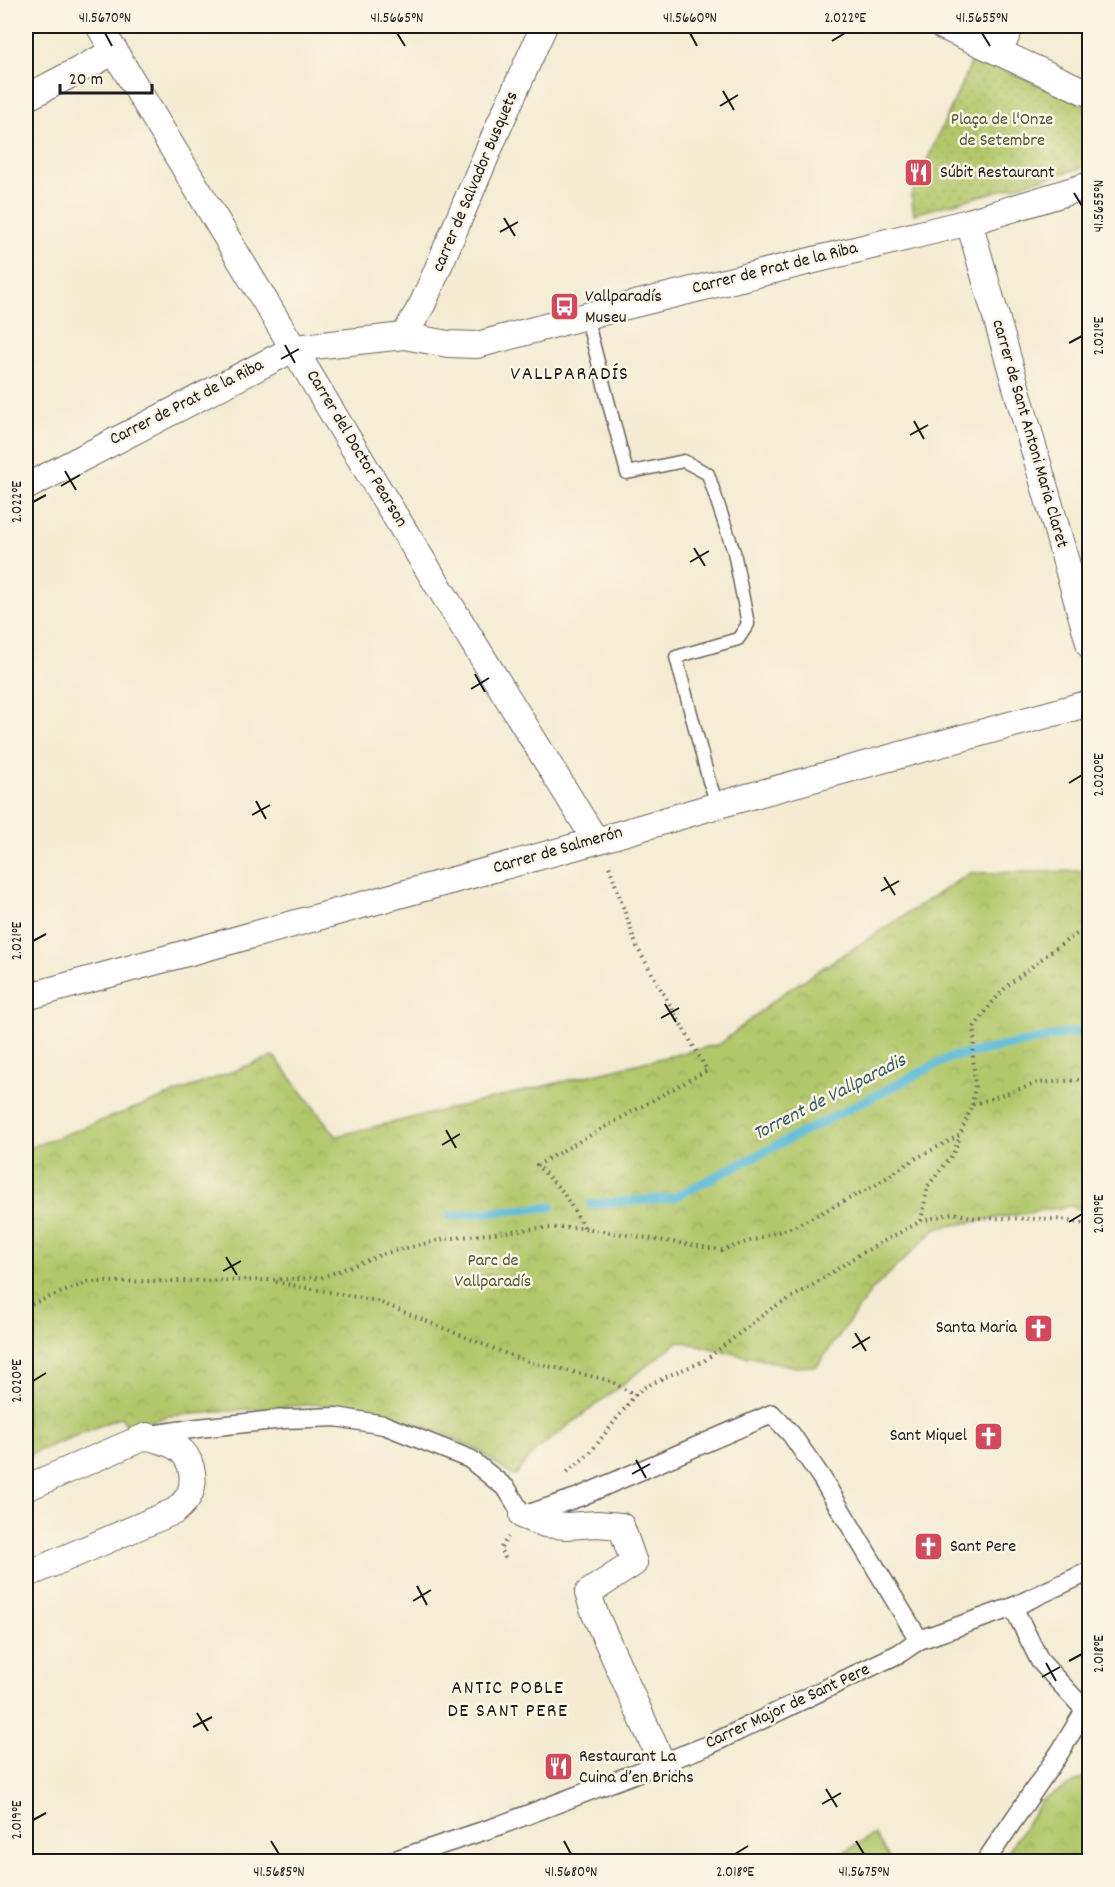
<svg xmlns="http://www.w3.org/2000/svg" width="1115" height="1887" viewBox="0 0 1115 1887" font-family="Dekko,sans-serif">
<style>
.grass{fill:#b2c76b;stroke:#677244;stroke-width:1.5}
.park{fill:url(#park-crowns);stroke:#677244;stroke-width:1.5}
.garden{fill:url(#garden-dots);stroke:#677244;stroke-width:1.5}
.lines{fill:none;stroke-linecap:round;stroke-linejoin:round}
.stream{stroke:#5abbd8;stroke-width:9}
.service-casing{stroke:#68645c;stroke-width:15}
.pedestrian-casing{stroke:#68645c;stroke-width:21}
.minor-casing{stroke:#68645c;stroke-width:28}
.path{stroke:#68645c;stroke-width:4;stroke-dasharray:1.5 4.5;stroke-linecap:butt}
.service{stroke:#fff;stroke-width:12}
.pedestrian{stroke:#fff;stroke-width:18}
.minor{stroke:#fff;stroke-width:26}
.ticks{fill:none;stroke:#1c1c1c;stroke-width:2}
.labels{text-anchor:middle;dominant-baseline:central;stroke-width:5;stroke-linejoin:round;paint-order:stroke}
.park-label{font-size:18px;fill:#505838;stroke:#fcf5e5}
.poi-label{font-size:18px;fill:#1c1c1c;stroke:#fcf5e5;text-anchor:start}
.street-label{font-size:18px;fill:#1c1c1c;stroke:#fcf5e5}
.neighbourhood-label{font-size:20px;letter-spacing:1.5px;fill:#1c1c1c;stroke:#fcf5e5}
.water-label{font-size:20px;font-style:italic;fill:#355c67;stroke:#fcf5e5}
.neatline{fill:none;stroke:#1c1c1c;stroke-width:2}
.ticks-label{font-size:15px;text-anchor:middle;fill:#1c1c1c}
</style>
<defs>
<pattern id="park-crowns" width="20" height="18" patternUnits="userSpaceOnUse" patternTransform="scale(1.5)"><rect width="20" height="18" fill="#b2c76b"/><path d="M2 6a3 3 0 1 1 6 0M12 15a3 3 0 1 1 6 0" fill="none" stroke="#98aa5c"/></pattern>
<pattern id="garden-dots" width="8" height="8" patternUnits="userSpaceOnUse" patternTransform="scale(1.5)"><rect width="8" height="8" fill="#b2c76b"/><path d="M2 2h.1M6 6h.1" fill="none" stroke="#98aa5c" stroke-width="1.8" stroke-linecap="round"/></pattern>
</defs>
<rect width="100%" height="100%" fill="#fcf5e5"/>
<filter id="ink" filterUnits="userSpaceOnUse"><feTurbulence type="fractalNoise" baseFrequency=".0167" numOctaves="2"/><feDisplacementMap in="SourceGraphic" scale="12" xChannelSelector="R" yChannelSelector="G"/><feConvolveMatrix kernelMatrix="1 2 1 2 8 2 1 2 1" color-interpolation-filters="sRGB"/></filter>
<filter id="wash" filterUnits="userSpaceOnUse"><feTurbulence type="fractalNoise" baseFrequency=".008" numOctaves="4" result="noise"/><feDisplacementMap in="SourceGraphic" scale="24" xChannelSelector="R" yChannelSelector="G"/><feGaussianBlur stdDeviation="1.35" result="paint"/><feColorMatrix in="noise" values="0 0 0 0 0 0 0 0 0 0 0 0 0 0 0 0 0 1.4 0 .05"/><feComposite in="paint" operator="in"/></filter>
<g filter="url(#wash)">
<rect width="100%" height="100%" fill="#f4ebd2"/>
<!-- grass -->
<path class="grass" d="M 874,1834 L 891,1861 L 828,1861 Z"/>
<!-- park -->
<g class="park">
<path d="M 1089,871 L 1089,1212 L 1070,1206 L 937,1228 L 872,1290 L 817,1366 L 795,1367 L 679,1341 L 533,1453 L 514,1477 L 478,1450 L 442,1433 L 384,1414 L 316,1404 L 168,1416 L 130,1429 L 121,1417 L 26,1456 L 26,1149 L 274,1056 L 336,1136 L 720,1044 L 782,994 L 970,873 Z"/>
<path d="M 1089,1774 L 1089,1861 L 1002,1861 L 1041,1801 Z"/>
</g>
<!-- garden -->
<path class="garden" d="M 974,57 L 1089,107 L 1089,166 L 914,214 L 911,195 Z"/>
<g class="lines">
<!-- stream -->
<g class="stream">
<path d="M 591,1204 L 673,1198 L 951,1057 L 1090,1029"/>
<path d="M 449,1216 L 551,1207"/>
</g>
</g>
</g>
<g filter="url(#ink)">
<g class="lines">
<defs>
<path id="service" d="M 586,316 L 627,473 L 684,461 L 708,474 L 734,552 L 748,624 L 738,639 L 676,657 L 709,781 L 718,805"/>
<g id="pedestrian">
<path d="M 151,1435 L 198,1428 L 284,1419 L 336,1417 L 384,1425 L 470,1459 L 507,1489 L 523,1516 L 579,1497 L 772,1414 L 791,1434 L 821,1477 L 919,1640"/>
<path d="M 1013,1607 L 1040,1661 L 1085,1710 L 1090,1708"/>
<path d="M 389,1862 L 498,1826 L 709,1745 L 900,1653 L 919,1640 L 1013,1607 L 1090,1571"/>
<path d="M 985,1862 L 1060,1752 L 1085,1710"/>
</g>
<g id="minor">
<path d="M 99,26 L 379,490 L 596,841"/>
<path d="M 942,26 L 1090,94"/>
<path d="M 999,51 L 1011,26"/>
<path d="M 26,98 L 115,51"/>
<path d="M 969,222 L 1090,646"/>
<path d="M 404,336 L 423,303 L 498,128 L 544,26"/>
<path d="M 26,487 L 295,348 L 404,336 L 448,344 L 477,345 L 586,316 L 969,222 L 1090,185"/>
<path d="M 26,997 L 596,841 L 718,805 L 1090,703"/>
<path d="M 26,1488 L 147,1436 C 156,1440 170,1442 178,1448 C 191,1457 196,1478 190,1493 C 187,1500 181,1506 175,1511 L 26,1575"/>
<path d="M 523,1516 L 545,1524 L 567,1526 L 597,1524 L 621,1526 L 634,1563 L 588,1593 L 595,1614 L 662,1763"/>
</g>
</defs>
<!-- service casing -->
<use href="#service" class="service-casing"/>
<!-- pedestrian casing -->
<use href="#pedestrian" class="pedestrian-casing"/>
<!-- minor casing -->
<use href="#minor" class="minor-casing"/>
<!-- path -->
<g class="path">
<path d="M 972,1105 L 975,1086 L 973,1056 L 975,1026 L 992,1003 L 1007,986 L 1057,947 L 1090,925"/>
<path d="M 921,1221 L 928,1186 L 953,1154 L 960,1137"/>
<path d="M 584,1227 L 562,1191 L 537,1165 L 707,1070 L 637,947 L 609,866"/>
<path d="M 276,1282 L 377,1301 L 519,1359 L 611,1381 L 635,1395 L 590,1453 L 565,1474"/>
<path d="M 26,1306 L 89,1282 L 269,1280 L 320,1278 L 386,1253 L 444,1239 L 538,1228 L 584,1228 L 722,1250 L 793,1227 L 874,1186 L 913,1160 L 960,1135 L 972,1105 L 1038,1083 L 1090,1079"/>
<path d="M 635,1395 L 643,1388 L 670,1375 L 704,1361 L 772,1308 L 807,1289 L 855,1257 L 921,1221 L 953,1213 L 975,1218 L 1056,1219 L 1090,1225"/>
<path d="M 505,1558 L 500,1549 L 508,1537"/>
</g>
<!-- service -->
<use href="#service" class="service"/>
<!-- pedestrian -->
<use href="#pedestrian" class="pedestrian"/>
<!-- minor -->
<use href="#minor" class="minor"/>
</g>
</g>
<!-- ticks -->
<path class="ticks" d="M 105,33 L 112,46M 397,33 L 405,46M 690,33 L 697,46M 982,33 L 990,46M 832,41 L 845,33M 723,91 L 734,110M 720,106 L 738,95M 1074,193 L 1082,206M 504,218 L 515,236M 500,232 L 518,222M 1069,343 L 1082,336M 285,345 L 295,363M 281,359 L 299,349M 914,421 L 924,439M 910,435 L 928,425M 65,471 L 76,490M 61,486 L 80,475M 33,502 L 46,495M 694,548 L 705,566M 690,562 L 709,551M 475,674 L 485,692M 471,689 L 489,678M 1069,783 L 1082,775M 256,801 L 266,819M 252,815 L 270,805M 884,877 L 895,895M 881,891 L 899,881M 33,941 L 46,934M 665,1004 L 676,1022M 661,1018 L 679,1008M 446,1130 L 456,1148M 442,1145 L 460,1134M 1069,1222 L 1082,1214M 226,1257 L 237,1275M 223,1271 L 241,1261M 855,1333 L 866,1351M 852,1348 L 870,1337M 33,1381 L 46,1373M 636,1460 L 646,1478M 632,1474 L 650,1464M 417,1586 L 427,1605M 413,1601 L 431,1590M 1069,1661 L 1082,1654M 1046,1663 L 1056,1681M 1042,1677 L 1060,1667M 197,1713 L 208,1731M 193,1727 L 212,1717M 826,1789 L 837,1807M 822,1804 L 841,1793M 33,1820 L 46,1813M 271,1841 L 279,1854M 564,1841 L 571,1854M 856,1841 L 864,1854M 735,1854 L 748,1846"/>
<!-- icons -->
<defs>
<symbol id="restaurant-square" viewBox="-11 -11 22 22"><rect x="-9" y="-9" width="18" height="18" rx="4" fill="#d1495b" stroke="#fcf5e5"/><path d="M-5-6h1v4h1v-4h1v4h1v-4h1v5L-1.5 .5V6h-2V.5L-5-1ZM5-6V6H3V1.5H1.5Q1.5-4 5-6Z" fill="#fff"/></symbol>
<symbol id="bus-square" viewBox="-11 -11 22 22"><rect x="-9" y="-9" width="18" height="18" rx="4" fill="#d1495b" stroke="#fcf5e5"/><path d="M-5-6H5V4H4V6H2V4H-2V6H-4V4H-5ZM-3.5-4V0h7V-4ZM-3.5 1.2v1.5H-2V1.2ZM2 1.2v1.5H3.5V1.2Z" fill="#fff"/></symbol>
<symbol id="church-square" viewBox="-11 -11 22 22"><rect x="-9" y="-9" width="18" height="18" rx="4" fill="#d1495b" stroke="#fcf5e5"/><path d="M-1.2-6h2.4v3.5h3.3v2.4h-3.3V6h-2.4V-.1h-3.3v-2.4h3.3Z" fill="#fff"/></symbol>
</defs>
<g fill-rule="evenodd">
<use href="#restaurant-square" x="902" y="156" width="33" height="33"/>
<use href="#bus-square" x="548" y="290" width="33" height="33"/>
<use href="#church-square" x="1022" y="1312" width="33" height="33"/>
<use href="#church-square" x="972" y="1420" width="33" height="33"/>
<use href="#church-square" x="912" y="1530" width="33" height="33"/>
<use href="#restaurant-square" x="542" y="1750" width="33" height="33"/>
</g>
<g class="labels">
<!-- park labels -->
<g class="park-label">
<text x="1002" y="120">Plaça de l'Onze<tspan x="1002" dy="21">de Setembre</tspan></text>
<text x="493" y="1261">Parc de<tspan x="493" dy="21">Vallparadís</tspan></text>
</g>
<!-- poi labels -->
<g class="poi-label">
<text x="940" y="173">Súbit Restaurant</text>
<text x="585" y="297">Vallparadís<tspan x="585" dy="21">Museu</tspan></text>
<text x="1017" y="1328" text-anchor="end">Santa Maria</text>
<text x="967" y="1436" text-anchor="end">Sant Miquel</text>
<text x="950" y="1547">Sant Pere</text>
<text x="579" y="1757">Restaurant La<tspan x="579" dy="21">Cuina d’en Brichs</tspan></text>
</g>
<!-- street labels -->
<g class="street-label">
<text transform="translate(476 182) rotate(-67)">carrer de Salvador Busquets</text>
<text transform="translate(775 269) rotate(-14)">Carrer de Prat de la Riba</text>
<text transform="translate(187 403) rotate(-27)">Carrer de Prat de la Riba</text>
<text transform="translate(1029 434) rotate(74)">carrer de Sant Antoni Maria Claret</text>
<text transform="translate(356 449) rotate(59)">Carrer del Doctor Pearson</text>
<text transform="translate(558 851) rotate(-16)">Carrer de Salmerón</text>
<text transform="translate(788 1707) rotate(-25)">Carrer Major de Sant Pere</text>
</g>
<!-- neighbourhood labels -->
<g class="neighbourhood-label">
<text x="570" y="375">VALLPARADÍS</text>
<text x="508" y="1689">ANTIC POBLE<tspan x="508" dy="23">DE SANT PERE</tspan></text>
</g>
<!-- water labels -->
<g class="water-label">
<text transform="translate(830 1098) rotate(-27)">Torrent de Vallparadis</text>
</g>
</g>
<!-- margin -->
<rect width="1115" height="1887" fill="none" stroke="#fcf5e5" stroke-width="66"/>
<!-- scale -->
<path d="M60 84v9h92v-9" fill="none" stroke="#1c1c1c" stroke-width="3"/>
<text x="69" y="84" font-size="18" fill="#1c1c1c" stroke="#fcf5e5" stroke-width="4.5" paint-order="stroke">20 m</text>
<rect x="33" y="33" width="1049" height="1821" class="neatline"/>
<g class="ticks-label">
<text x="105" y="22">41.5670°N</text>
<text x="397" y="22">41.5665°N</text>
<text x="690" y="22">41.5660°N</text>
<text x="845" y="22">2.022°E</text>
<text x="982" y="22">41.5655°N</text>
<text transform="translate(1098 206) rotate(-90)" y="5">41.5655°N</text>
<text transform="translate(1098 336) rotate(-90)" y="5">2.021°E</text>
<text transform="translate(16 502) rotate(-90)" y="5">2.022°E</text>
<text transform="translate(1098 775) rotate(-90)" y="5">2.020°E</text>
<text transform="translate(16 941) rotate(-90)" y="5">2.021°E</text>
<text transform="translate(1098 1214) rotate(-90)" y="5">2.019°E</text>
<text transform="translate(16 1381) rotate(-90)" y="5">2.020°E</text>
<text transform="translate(1098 1654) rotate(-90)" y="5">2.018°E</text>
<text transform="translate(16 1820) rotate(-90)" y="5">2.019°E</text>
<text x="279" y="1876">41.5685°N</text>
<text x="571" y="1876">41.5680°N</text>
<text x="735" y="1876">2.018°E</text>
<text x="864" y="1876">41.5675°N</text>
</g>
</svg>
